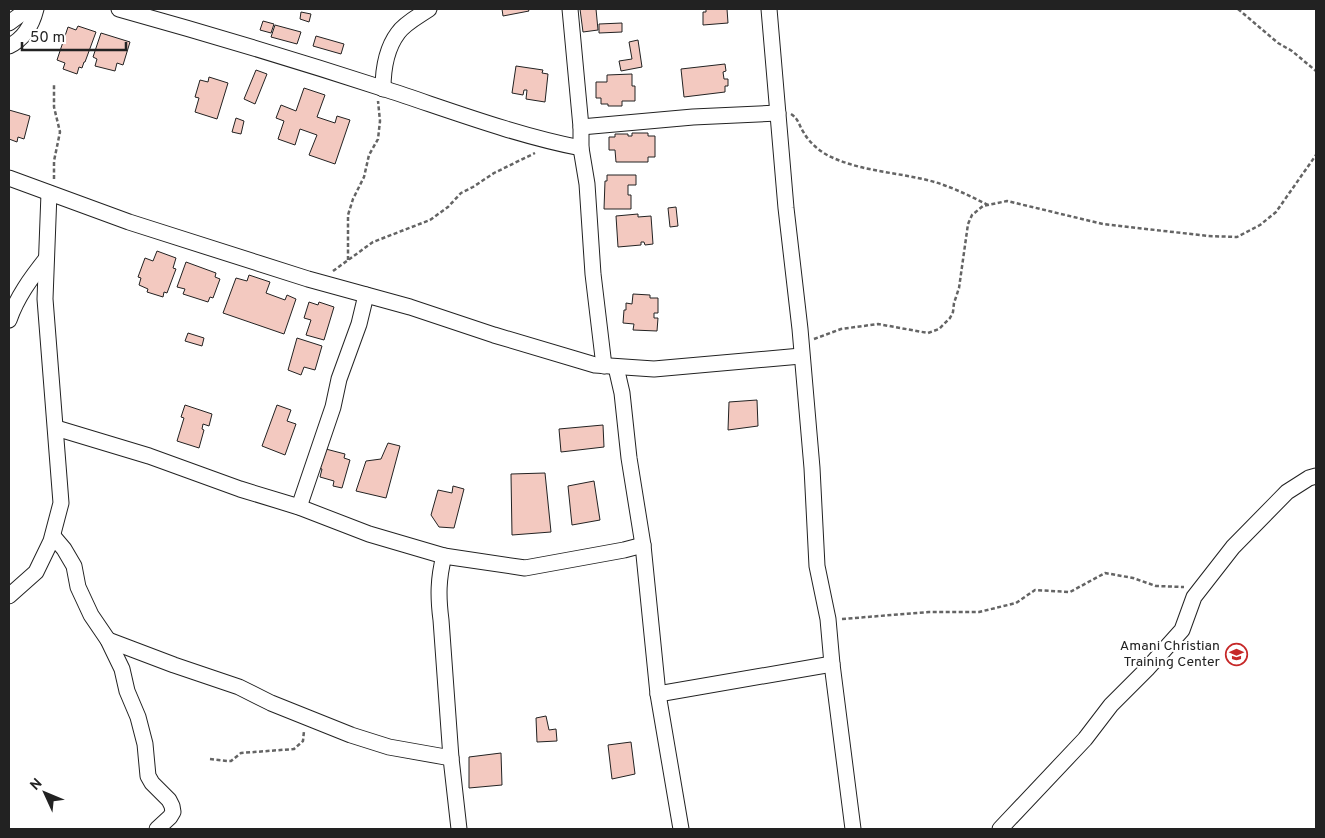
<svg xmlns="http://www.w3.org/2000/svg" width="1325" height="838" viewBox="0 0 1325 838" font-family="Overpass,sans-serif">
<style>
.building{fill:#f3c9c0;stroke:#222}
.lines{fill:none;stroke-linecap:round;stroke-linejoin:round}
.minor-casing{stroke:#222;stroke-width:17}
.path{stroke:#646464;stroke-width:2.5;stroke-dasharray:4 2.5;stroke-linecap:butt}
.minor{stroke:#fff;stroke-width:15}
.labels{text-anchor:middle;dominant-baseline:central;stroke-width:4;stroke-linejoin:round;paint-order:stroke}
.poi-label{font-size:14px;fill:#222;stroke:#fff;text-anchor:end}
</style>
<rect width="100%" height="100%" fill="#fff"/>
<!-- building -->
<g class="building">
<path d="M 502,9 L 528,9 L 529,11 L 503,16 Z"/>
<path d="M 580,9 L 596,9 L 598,30 L 583,32 Z"/>
<path d="M 706,9 L 727,9 L 728,23 L 703,25 L 703,12 L 706,12 Z"/>
<path d="M 301,12 L 311,14 L 309,22 L 300,19 Z"/>
<path d="M 263,21 L 274,24 L 271,33 L 260,30 Z"/>
<path d="M 622,23 L 622,32 L 599,33 L 599,24 Z"/>
<path d="M 275,25 L 301,32 L 297,44 L 271,37 Z"/>
<path d="M 78,26 L 96,32 L 85,62 L 84,62 L 82,68 L 79,67 L 77,74 L 63,69 L 65,63 L 57,60 L 68,27 L 76,30 Z"/>
<path d="M 101,33 L 130,42 L 123,65 L 117,63 L 115,71 L 95,66 L 97,59 L 93,57 Z"/>
<path d="M 316,36 L 344,44 L 341,54 L 313,46 Z"/>
<path d="M 638,40 L 642,67 L 621,71 L 619,61 L 632,59 L 629,42 Z"/>
<path d="M 725,64 L 726,71 L 723,72 L 724,79 L 728,79 L 728,86 L 725,86 L 725,92 L 684,97 L 681,69 Z"/>
<path d="M 516,66 L 543,70 L 542,73 L 548,74 L 545,102 L 526,99 L 527,90 L 524,90 L 523,95 L 512,93 Z"/>
<path d="M 256,70 L 267,74 L 255,104 L 244,99 Z"/>
<path d="M 632,74 L 632,86 L 635,86 L 635,101 L 622,101 L 622,106 L 608,106 L 608,104 L 601,104 L 601,98 L 596,98 L 596,82 L 607,82 L 607,75 Z"/>
<path d="M 209,77 L 228,83 L 217,119 L 195,112 L 199,98 L 195,97 L 200,80 L 208,82 Z"/>
<path d="M 304,88 L 325,95 L 317,117 L 335,123 L 337,116 L 350,120 L 335,164 L 309,155 L 317,135 L 300,129 L 295,145 L 278,139 L 284,121 L 276,118 L 281,105 L 296,111 Z"/>
<path d="M 9,110 L 30,116 L 24,139 L 18,137 L 17,142 L 9,139 Z"/>
<path d="M 236,118 L 244,121 L 241,134 L 232,132 Z"/>
<path d="M 632,133 L 648,133 L 648,136 L 655,136 L 655,157 L 648,157 L 648,162 L 616,162 L 615,150 L 609,150 L 609,137 L 615,137 L 615,134 L 628,134 L 628,136 L 632,136 Z"/>
<path d="M 607,175 L 636,175 L 636,185 L 628,185 L 628,195 L 631,195 L 631,209 L 604,209 L 605,181 L 607,181 Z"/>
<path d="M 676,207 L 678,226 L 670,227 L 668,208 Z"/>
<path d="M 638,214 L 638,217 L 651,216 L 653,244 L 645,245 L 644,242 L 641,242 L 641,245 L 618,247 L 616,216 Z"/>
<path d="M 157,251 L 176,258 L 173,268 L 176,269 L 167,293 L 164,292 L 163,297 L 147,292 L 148,289 L 139,285 L 141,278 L 138,277 L 145,258 L 153,261 Z"/>
<path d="M 186,262 L 216,273 L 215,277 L 220,279 L 213,298 L 210,297 L 208,302 L 183,294 L 185,289 L 177,287 Z"/>
<path d="M 249,275 L 270,282 L 266,293 L 285,300 L 287,295 L 296,299 L 284,334 L 223,313 L 236,278 L 247,281 Z"/>
<path d="M 633,294 L 650,295 L 650,298 L 658,298 L 658,313 L 654,313 L 654,318 L 658,318 L 657,331 L 633,330 L 634,324 L 623,323 L 624,310 L 626,310 L 626,303 L 632,304 Z"/>
<path d="M 309,302 L 318,305 L 319,302 L 334,307 L 324,340 L 306,335 L 311,320 L 304,318 Z"/>
<path d="M 188,333 L 204,338 L 202,346 L 185,341 Z"/>
<path d="M 297,338 L 322,346 L 315,370 L 304,367 L 301,375 L 288,370 Z"/>
<path d="M 757,400 L 758,426 L 728,430 L 729,402 Z"/>
<path d="M 185,405 L 212,414 L 209,426 L 203,424 L 202,429 L 204,430 L 199,448 L 177,441 L 184,418 L 181,417 Z"/>
<path d="M 277,405 L 291,410 L 287,421 L 296,424 L 285,455 L 262,446 Z"/>
<path d="M 603,425 L 604,447 L 561,452 L 559,429 Z"/>
<path d="M 388,443 L 400,446 L 386,498 L 356,491 L 366,461 L 381,459 Z"/>
<path d="M 322,448 L 345,454 L 344,458 L 350,460 L 342,488 L 333,486 L 334,481 L 320,477 L 322,469 L 316,467 Z"/>
<path d="M 545,473 L 551,532 L 512,535 L 511,474 Z"/>
<path d="M 594,481 L 600,520 L 572,525 L 568,486 Z"/>
<path d="M 453,486 L 464,489 L 454,528 L 439,527 L 431,515 L 438,490 L 452,493 Z"/>
<path d="M 546,716 L 549,730 L 556,729 L 557,741 L 537,742 L 536,718 Z"/>
<path d="M 631,742 L 635,774 L 612,779 L 608,745 Z"/>
<path d="M 501,753 L 502,785 L 469,788 L 469,757 Z"/>
</g>
<g class="lines">
<defs>
<g id="minor">
<path d="M 119,9 C 209,34 299,61 388,90 C 452,111 515,135 581,148"/>
<path d="M 570,9 L 581,127 L 581,148 L 587,184 L 593,274 L 604,366"/>
<path d="M 769,9 L 786,208 L 800,329 L 812,468 L 817,566 L 828,619 L 832,664 L 853,829"/>
<path d="M 9,23 L 28,9"/>
<path d="M 9,46 C 24,39 32,25 36,9"/>
<path d="M 383,89 C 383,69 386,49 398,33 C 405,23 419,16 429,9"/>
<path d="M 581,127 L 693,117 L 778,113"/>
<path d="M 9,178 L 129,222 L 308,279 L 410,307 L 494,335 L 595,365 L 654,369 L 801,356"/>
<path d="M 9,320 C 17,297 31,278 46,259"/>
<path d="M 616,367 L 622,393 L 629,458 L 643,545 L 658,694 L 681,829"/>
<path d="M 56,428 L 149,456 L 240,489 L 299,507 L 369,534 L 444,556"/>
<path d="M 299,507 L 333,407 L 339,379 L 359,324 L 366,295"/>
<path d="M 53,536 L 64,549 L 74,566 L 78,587 L 91,615 L 108,640 L 122,669 L 127,691 L 138,717 L 145,744 L 148,776 L 152,783 L 169,800 L 172,806 L 173,812 L 170,817 L 157,829"/>
<path d="M 9,596 L 36,572 L 51,541 L 61,503 L 45,299 L 49,193"/>
<path d="M 108,640 L 174,665 L 239,687 L 271,703 L 351,735 L 389,747 L 451,758"/>
<path d="M 658,694 L 832,664"/>
<path d="M 459,829 L 451,758 L 441,620 C 438,597 438,579 444,556 L 525,568 L 624,550 L 643,545"/>
<path d="M 1000,829 L 1085,739 L 1111,705 L 1147,669 L 1182,630 L 1194,597 L 1233,547 L 1287,492 L 1309,478 L 1316,476"/>
</g>
</defs>
<!-- minor casing -->
<use href="#minor" class="minor-casing"/>
<!-- path -->
<g class="path">
<path d="M 1238,9 L 1278,43 L 1292,51 L 1316,71"/>
<path d="M 791,114 C 799,119 799,126 804,133 C 809,142 819,151 829,156 C 860,171 894,172 927,180 C 948,185 968,195 988,205"/>
<path d="M 54,179 L 54,161 L 60,132 L 54,107 L 54,84"/>
<path d="M 348,260 L 348,215 L 353,199 L 364,177 L 369,155 L 378,139 L 380,121 L 378,101"/>
<path d="M 333,271 L 373,242 L 430,220 L 448,207 L 461,193 L 473,187 L 494,173 L 535,153"/>
<path d="M 814,339 L 841,329 L 878,324 L 928,333 L 939,329 L 950,318 L 953,312 L 954,303 L 959,288 L 968,224 L 972,215 L 983,206 L 1007,201 L 1103,224 L 1208,236 L 1237,237 L 1260,225 L 1276,212 L 1316,155"/>
<path d="M 842,619 L 929,612 L 979,612 L 1016,603 L 1035,590 L 1070,592 L 1105,573 L 1133,578 L 1156,586 L 1184,587"/>
<path d="M 210,759 L 227,761 L 231,761 L 241,753 L 294,749 L 303,741 L 304,731"/>
</g>
<!-- minor -->
<use href="#minor" class="minor"/>
</g>
<!-- icons -->
<defs>
<symbol id="university-ring" viewBox="-11 -11 22 22"><circle r="9.5" fill="#fff" stroke="#c62828" stroke-width="1.5"/><path d="M0-5L7-2L0 1L-7-2ZM-4 1L0 2.5L4 1V4Q0 6-4 4Z" fill="#c62828"/></symbol>
</defs>
<g fill-rule="evenodd">
<use href="#university-ring" x="1224" y="642" width="25" height="25"/>
</g>
<g class="labels">
<!-- poi labels -->
<g class="poi-label">
<text x="1220" y="646">Amani Christian<tspan x="1220" dy="16">Training Center</tspan></text>
</g>
</g>
<!-- border -->
<rect width="1325" height="838" fill="none" stroke="#222222" stroke-width="20"/>
<!-- north arrow -->
<g transform="translate(45 793) rotate(314)" stroke="#ffffff" stroke-width="4" paint-order="stroke">
<path d="M0-4L9 19L0 12L-9 19Z" fill="#222222"/>
<text y="-8" font-size="14" font-weight="bold" text-anchor="middle" fill="#222222">N</text>
</g>
<!-- scale -->
<path d="M22 42v8h104v-8" fill="none" stroke="#222222" stroke-width="2.5"/>
<text x="30" y="42" font-size="15" fill="#222222" stroke="#ffffff" stroke-width="4" paint-order="stroke">50 m</text>
</svg>
